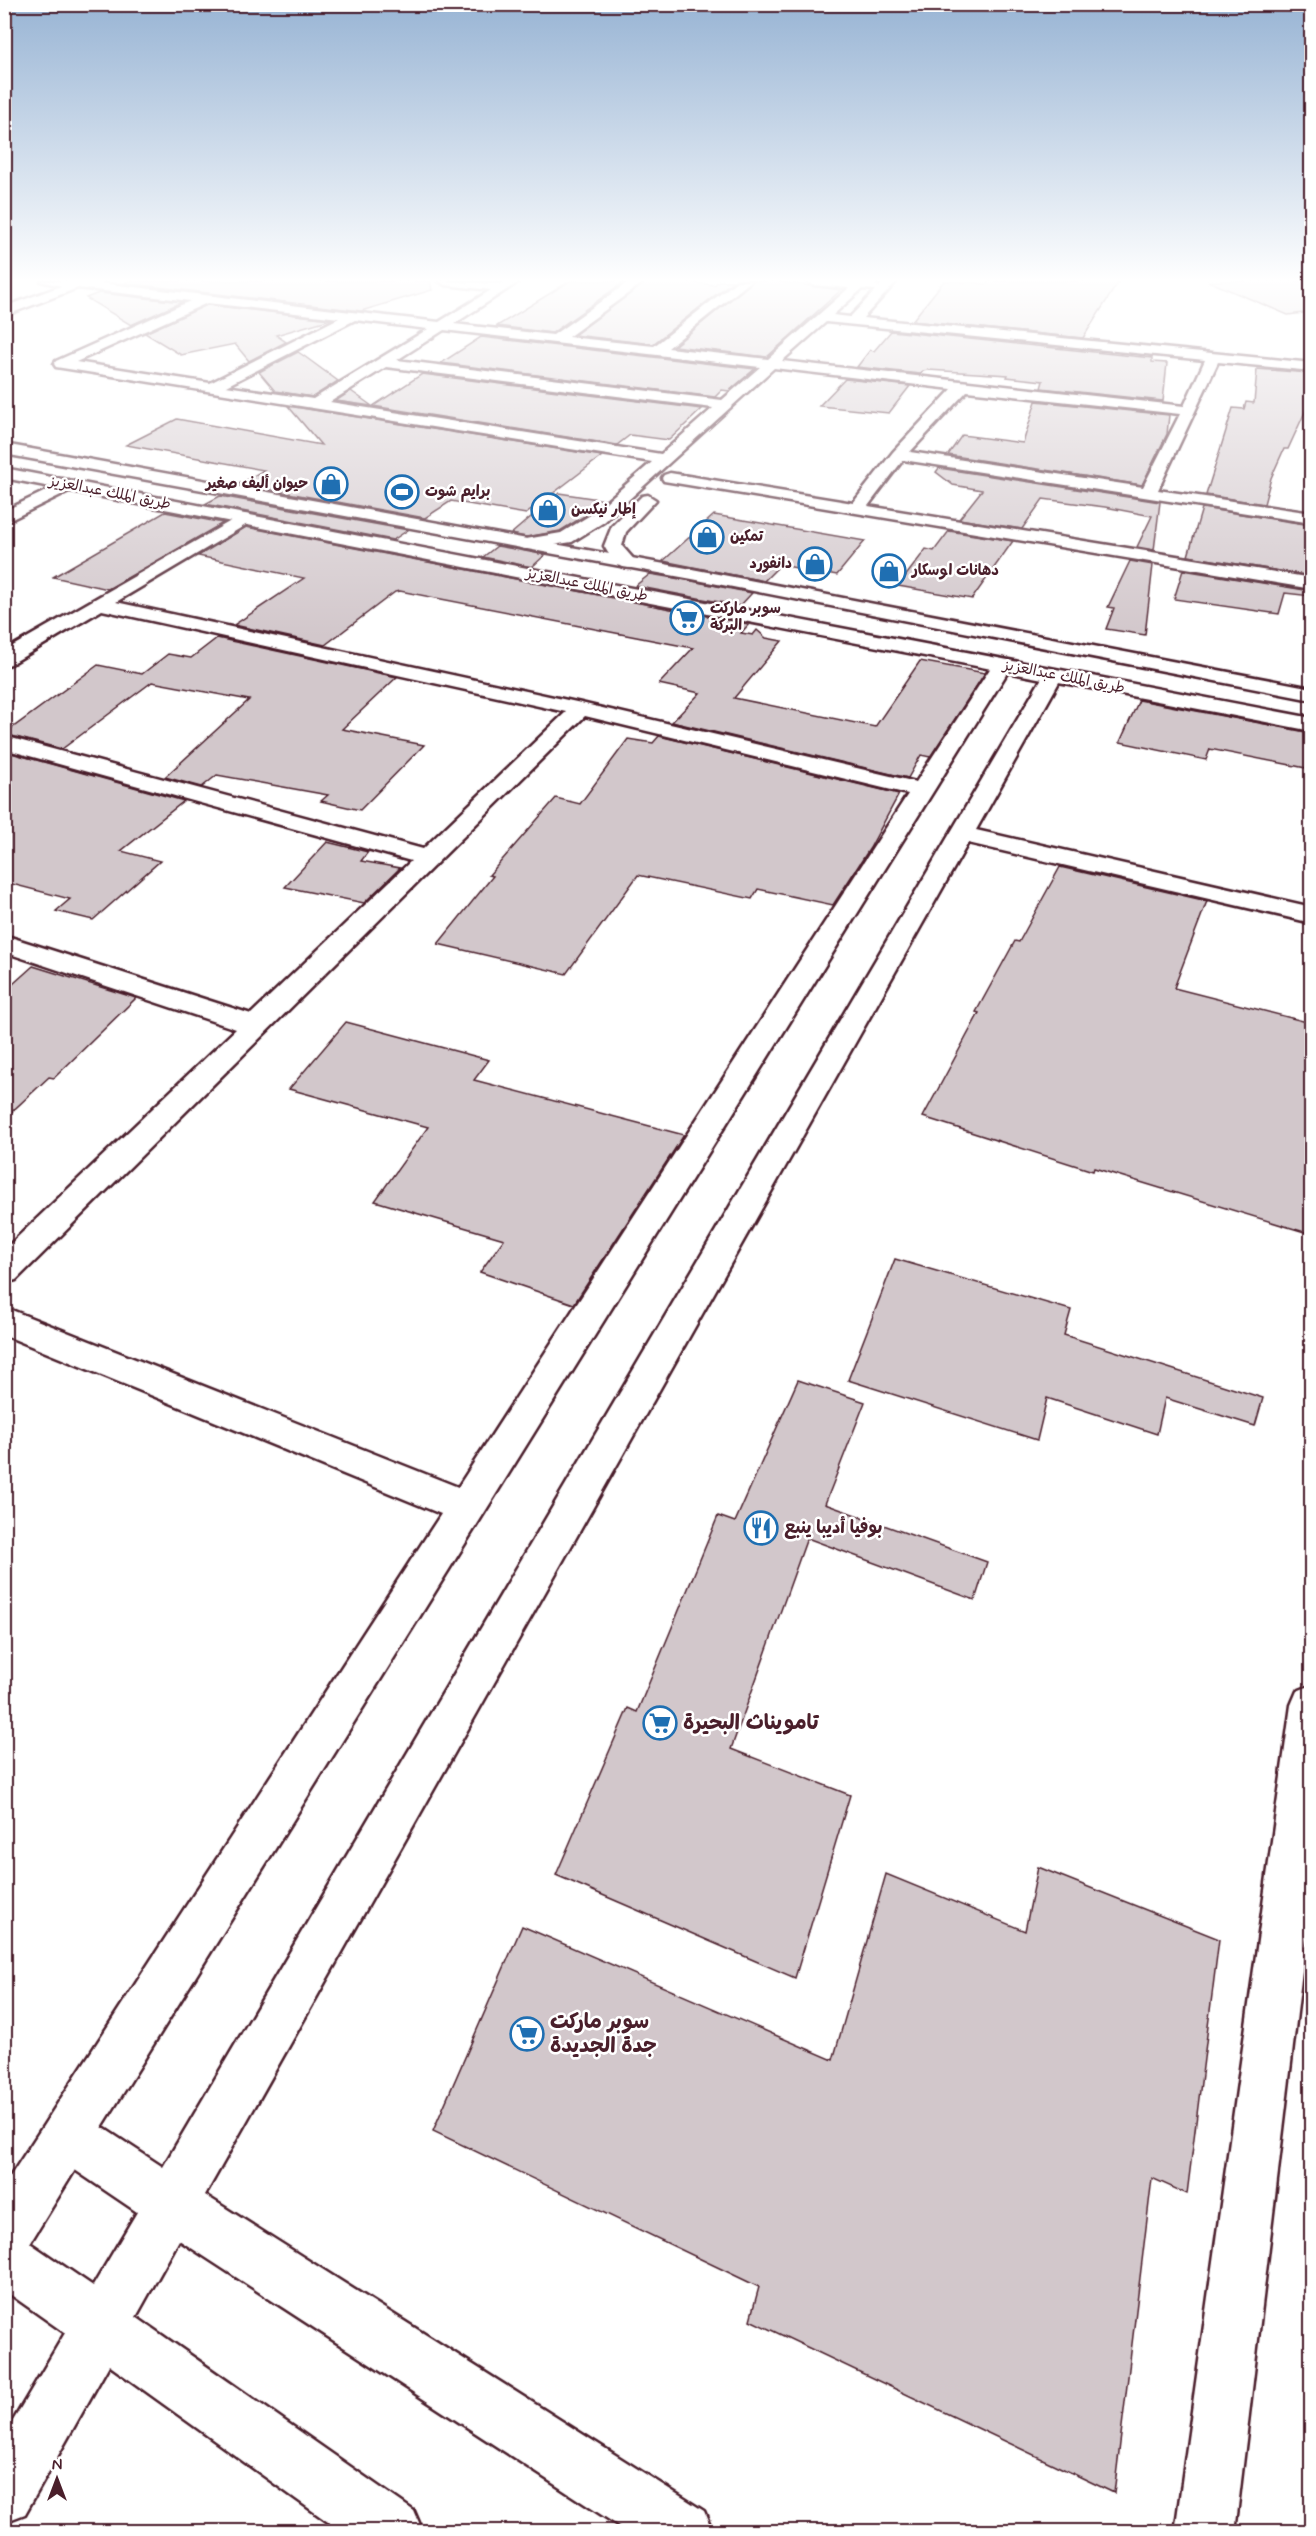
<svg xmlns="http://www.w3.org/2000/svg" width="1316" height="2536" viewBox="0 0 1316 2536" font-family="Mynerve,'Playpen Sans Arabic',sans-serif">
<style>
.building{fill:#d2c7cb;stroke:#4a1f2b;stroke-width:1.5}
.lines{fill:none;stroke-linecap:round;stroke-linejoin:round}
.minor-casing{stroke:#4a1f2b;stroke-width:5}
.trunk-casing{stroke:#4a1f2b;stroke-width:5}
.minor{fill:#fff;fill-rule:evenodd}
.trunk{fill:#fff;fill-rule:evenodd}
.labels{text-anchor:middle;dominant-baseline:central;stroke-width:5;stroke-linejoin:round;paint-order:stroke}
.far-poi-label{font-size:15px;font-weight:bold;fill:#4a1f2b;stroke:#fff;text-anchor:start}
.far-street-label{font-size:15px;fill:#4a1f2b;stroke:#fff}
.poi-label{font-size:18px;font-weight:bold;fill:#4a1f2b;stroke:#fff;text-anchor:start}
.near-poi-label{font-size:21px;font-weight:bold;fill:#4a1f2b;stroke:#fff;text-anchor:start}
</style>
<rect width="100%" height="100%" fill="#fff"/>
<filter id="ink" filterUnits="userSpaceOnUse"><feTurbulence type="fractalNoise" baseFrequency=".0167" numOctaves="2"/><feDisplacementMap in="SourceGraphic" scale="12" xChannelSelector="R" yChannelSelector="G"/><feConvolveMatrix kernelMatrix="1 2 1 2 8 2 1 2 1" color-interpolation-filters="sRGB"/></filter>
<g filter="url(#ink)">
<!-- building -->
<g class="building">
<path d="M 129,281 L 430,281 L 432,290 L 361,311 L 124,283 Z"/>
<path d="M 570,281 L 625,281 L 552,333 L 497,326 Z"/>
<path d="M 647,281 L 679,281 L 714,285 L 719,281 L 733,281 L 653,344 L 574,335 Z"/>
<path d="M 753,281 L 774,281 L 841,290 L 767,357 L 674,346 Z"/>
<path d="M 944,281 L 987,284 L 989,281 L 1119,281 L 1083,338 L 912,321 Z"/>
<path d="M 1208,281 L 1311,281 L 1311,312 L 1288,315 Z"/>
<path d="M 99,293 L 182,302 L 131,325 L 86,298 Z"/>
<path d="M 207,305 L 331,319 L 276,335 L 286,342 L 249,361 L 235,344 L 181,355 L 145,333 Z"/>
<path d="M 891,331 L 1152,358 L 1152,362 L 1167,363 L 1163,401 L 1041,388 L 1043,381 L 1007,377 L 1008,375 L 928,370 L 923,371 L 920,374 L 857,367 L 870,350 L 874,351 Z"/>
<path d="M 481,337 L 755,369 L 729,391 L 722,390 L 715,397 L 441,363 Z"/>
<path d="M 298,352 L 304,356 L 338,381 L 313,397 L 275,391 L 259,372 Z"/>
<path d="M 1257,369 L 1309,373 L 1310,401 L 1288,449 L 1284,449 L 1271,478 L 1264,504 L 1206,495 L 1233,408 L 1244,409 L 1246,402 L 1254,403 Z"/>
<path d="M 422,374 L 702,409 L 669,440 L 630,435 L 617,445 L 373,406 Z"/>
<path d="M 845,379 L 910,386 L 889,413 L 819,406 Z"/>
<path d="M 351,391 L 372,406 L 336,401 Z"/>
<path d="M 1036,401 L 1169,415 L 1167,434 L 1142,485 L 948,455 L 962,435 L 1023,443 Z"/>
<path d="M 288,406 L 602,456 L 526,514 L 451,501 L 425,518 L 239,484 L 264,470 L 126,445 L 177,419 L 321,445 Z"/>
<path d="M 939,468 L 1160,502 L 1154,550 L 1137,547 L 1152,516 L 1105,507 L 1043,499 L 1022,529 L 959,519 L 982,490 L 953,485 L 936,472 Z"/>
<path d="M 559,493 L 605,500 L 591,512 L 560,531 L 526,537 L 511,534 Z"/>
<path d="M 220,496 L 408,530 L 393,540 L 205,504 Z"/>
<path d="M 1202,508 L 1311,525 L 1311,576 L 1188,556 Z"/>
<path d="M 165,512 L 223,523 L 108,589 L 53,577 Z"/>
<path d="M 714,515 L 865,541 L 837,575 L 780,565 L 764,581 L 663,561 Z"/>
<path d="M 246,527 L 749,624 L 741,633 L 753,635 L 757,630 L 766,638 L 782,641 L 734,698 L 875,727 L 920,661 L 985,673 L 930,757 L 921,755 L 908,778 L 672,722 L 700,693 L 659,684 L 693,648 L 400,591 L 395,592 L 325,645 L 234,625 L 304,578 L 198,556 Z"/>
<path d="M 949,531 L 1013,541 L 972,599 L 898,586 L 926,549 L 934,551 Z"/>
<path d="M 497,546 L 520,550 L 545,555 L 532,567 L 483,557 Z"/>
<path d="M 1130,561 L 1153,565 L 1145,635 L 1106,629 L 1114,608 L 1108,607 Z"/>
<path d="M 1183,570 L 1311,591 L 1311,596 L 1285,593 L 1279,614 L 1174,599 Z"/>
<path d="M 650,574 L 692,581 L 752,593 L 740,606 L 635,586 Z"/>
<path d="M 217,638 L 397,677 L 342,729 L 424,745 L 360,810 L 321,801 L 328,795 L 217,775 L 202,787 L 165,777 L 249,700 L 152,682 L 62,749 L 4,734 L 98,665 L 142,674 L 168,654 L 191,658 Z"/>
<path d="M 1139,700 L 1311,733 L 1311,769 L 1210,749 L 1206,760 L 1120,742 Z"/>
<path d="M 659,736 L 899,794 L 870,848 L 833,905 L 758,889 L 752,899 L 638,875 L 566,974 L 438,944 L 493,876 L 489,875 L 556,798 L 580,804 L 628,739 L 653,743 Z"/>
<path d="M 4,751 L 184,801 L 121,851 L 160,861 L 93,920 L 56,911 L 70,899 L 4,882 Z"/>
<path d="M 327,842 L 368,852 L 361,861 L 400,868 L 364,903 L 285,887 Z"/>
<path d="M 1060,867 L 1207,901 L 1174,988 L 1311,1023 L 1311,1234 L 1094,1168 L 1093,1171 L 923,1117 L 979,1013 L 976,1012 L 1015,941 L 1019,942 Z"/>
<path d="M 33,966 L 136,998 L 54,1078 L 49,1077 L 4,1119 L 4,992 Z"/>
<path d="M 346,1022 L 489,1060 L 474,1080 L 684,1135 L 574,1304 L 480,1272 L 504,1239 L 375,1201 L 428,1127 L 289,1089 Z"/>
<path d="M 895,1259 L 1071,1310 L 1064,1335 L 1263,1398 L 1255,1426 L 1165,1398 L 1157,1434 L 1047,1398 L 1037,1440 L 848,1380 Z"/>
<path d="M 798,1380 L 865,1402 L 825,1504 L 987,1562 L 975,1600 L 807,1538 L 731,1749 L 850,1795 L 795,1978 L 556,1875 L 628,1708 L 637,1712 L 718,1516 L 735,1522 Z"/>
<path d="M 1038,1867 L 1219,1939 L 1187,2194 L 1152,2178 L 1114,2493 L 750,2320 L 759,2287 L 433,2131 L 522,1926 L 833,2060 L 886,1874 L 1025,1931 Z"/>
</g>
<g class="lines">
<defs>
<g id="minor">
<path d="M 41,281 L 83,281 L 439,322 L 491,290 L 445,285 L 439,281 L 501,284 L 505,281 L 520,281 L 454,324 L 553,335 L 630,281 L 645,281 L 568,337 L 654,346 L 737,281 L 751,281 L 668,348 L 768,359 L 849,288 L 813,285 L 807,281 L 870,281 L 879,287 L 884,281 L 897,281 L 863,318 L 1312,363 L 1312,371 L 1218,362 L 1158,490 L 1312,513 L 1312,523 L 903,460 L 868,506 L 1312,578 L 1312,589 L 664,481 L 662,478 L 664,475 L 670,473 L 853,503 L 893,452 L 952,389 L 774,368 L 604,522 L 572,542 L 526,549 L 520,548 L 517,544 L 520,540 L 561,533 L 592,514 L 652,462 L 56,367 L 54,364 L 56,361 L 190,301 L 78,288 L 4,316 L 4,307 L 61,286 ZM 862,289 L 876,290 L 850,317 L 833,315 ZM 207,303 L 339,318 L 210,383 L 76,362 ZM 355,320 L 428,329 L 313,399 L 226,386 ZM 826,322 L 1205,360 L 1184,406 L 782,361 ZM 444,330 L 760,367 L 722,400 L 397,360 ZM 386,367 L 713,408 L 661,454 L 330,402 ZM 967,391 L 1180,414 L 1143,487 L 910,452 Z"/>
<path d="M 69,480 L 75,482 L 77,485 L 75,488 L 4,523 L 4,511 Z"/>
<path d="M 648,495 L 656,500 L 626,532 L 622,546 L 637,563 L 634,567 C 619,571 611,558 604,546 L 612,526 L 642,496 Z"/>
<path d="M 243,514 L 249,515 L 252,519 L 249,523 L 116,602 L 581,703 L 916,782 L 995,661 L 1009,661 L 1012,665 L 102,2127 L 163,2167 L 1046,671 L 1060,671 L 1063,675 L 976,830 L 1312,907 L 1312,923 L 968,843 L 205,2195 L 704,2511 L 713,2532 L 628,2532 L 179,2240 L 136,2317 L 414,2511 L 423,2532 L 342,2532 L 109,2365 L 25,2514 L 4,2522 L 4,2436 L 65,2333 L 4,2290 L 4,2186 L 441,1514 L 4,1335 L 4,1307 L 458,1487 L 908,794 L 585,716 L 16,1280 L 4,1283 L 4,1250 L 236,1029 L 4,952 L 4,935 L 251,1014 L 411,861 L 4,749 L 4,736 L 423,849 L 566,712 L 102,610 L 11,664 L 4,666 L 4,651 ZM 75,2170 L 137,2212 L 93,2286 L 30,2243 Z"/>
<path d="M 1312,1685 L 1312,1887 L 1235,2532 L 1175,2532 L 1291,1705 L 1297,1691 Z"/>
</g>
<g id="trunk">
<path d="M 4,444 L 692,569 L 1312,688 L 1312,700 L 692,579 L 4,454 Z"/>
<path d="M 4,468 L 1312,718 L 1312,731 L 4,478 Z"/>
</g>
</defs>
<!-- minor casing -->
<use href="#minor" class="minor-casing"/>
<!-- trunk casing -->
<use href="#trunk" class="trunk-casing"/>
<!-- minor -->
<use href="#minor" class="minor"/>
<!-- trunk -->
<use href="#trunk" class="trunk"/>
</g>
</g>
<!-- sky -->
<linearGradient id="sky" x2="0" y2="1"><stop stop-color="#98b4d4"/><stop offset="0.44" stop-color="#fff"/><stop offset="1" stop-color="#fff" stop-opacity="0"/></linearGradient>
<rect width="1316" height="637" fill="url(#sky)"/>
<!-- icons -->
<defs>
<symbol id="shop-ring" viewBox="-11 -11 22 22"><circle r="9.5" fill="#fff" stroke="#1f6fb2" stroke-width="1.5"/><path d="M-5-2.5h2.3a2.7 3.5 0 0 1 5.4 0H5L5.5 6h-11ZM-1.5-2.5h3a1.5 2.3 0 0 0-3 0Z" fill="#1f6fb2"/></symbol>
<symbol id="stadium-ring" viewBox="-11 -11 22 22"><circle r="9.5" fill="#fff" stroke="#1f6fb2" stroke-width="1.5"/><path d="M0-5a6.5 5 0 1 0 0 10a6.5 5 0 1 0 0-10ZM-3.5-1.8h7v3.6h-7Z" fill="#1f6fb2"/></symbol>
<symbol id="supermarket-ring" viewBox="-11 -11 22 22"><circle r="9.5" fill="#fff" stroke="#1f6fb2" stroke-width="1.5"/><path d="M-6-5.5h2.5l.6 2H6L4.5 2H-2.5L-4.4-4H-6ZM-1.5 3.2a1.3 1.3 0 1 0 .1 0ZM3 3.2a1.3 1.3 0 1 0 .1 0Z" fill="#1f6fb2"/></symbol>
<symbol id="restaurant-ring" viewBox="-11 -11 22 22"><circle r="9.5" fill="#fff" stroke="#1f6fb2" stroke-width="1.5"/><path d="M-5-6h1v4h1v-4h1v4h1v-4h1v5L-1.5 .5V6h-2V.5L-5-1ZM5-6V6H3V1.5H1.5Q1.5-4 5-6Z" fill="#1f6fb2"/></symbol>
</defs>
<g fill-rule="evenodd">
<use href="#shop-ring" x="312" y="465" width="38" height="38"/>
<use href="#stadium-ring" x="383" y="473" width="38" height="38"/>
<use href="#shop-ring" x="529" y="491" width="38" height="38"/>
<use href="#shop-ring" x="688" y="518" width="38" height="38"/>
<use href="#shop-ring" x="796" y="545" width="38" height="38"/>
<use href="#shop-ring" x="870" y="552" width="38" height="38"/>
<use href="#supermarket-ring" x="668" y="599" width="38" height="38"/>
<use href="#restaurant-ring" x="742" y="1509" width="38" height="38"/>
<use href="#supermarket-ring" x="641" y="1704" width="38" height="38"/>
<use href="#supermarket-ring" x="508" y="2015" width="38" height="38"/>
</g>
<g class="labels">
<!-- far-poi labels -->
<g class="far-poi-label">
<text x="308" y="484" text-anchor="end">حيوان أليف صغير</text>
<text x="425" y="492">برايم شوت</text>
<text x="571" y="510">إطار نيكسن</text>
<text x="730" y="537">تمكين</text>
<text x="792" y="564" text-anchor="end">دانفورد</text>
<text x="912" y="571">دهانات اوسكار</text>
<text x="710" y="609">سوبر ماركت<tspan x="710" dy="17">البركة</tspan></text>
</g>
<!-- far-street labels -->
<g class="far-street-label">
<text transform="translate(110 493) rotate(11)">طريق الملك عبدالعزيز</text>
<text transform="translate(587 585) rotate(11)">طريق الملك عبدالعزيز</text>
<text transform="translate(1064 677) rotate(11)">طريق الملك عبدالعزيز</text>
</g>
<!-- poi labels -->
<g class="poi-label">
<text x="784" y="1528">بوفيا أديبا ينبع</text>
</g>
<!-- near-poi labels -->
<g class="near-poi-label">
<text x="683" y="1723">تامويناث البحيرة</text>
<text x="550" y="2022">سوبر ماركت<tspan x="550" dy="24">جدة الجديدة</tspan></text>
</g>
</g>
<!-- margin -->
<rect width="1316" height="2536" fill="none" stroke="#fff" stroke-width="24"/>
<rect x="12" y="12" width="1292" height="2512" fill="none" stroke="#4a1f2b" stroke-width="2" filter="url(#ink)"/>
<!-- north arrow -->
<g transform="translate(57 2479)" stroke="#ffffff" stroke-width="4.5" paint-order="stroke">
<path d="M0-4.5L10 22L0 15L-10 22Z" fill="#4a1f2b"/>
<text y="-9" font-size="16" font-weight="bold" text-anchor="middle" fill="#4a1f2b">N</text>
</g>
</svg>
